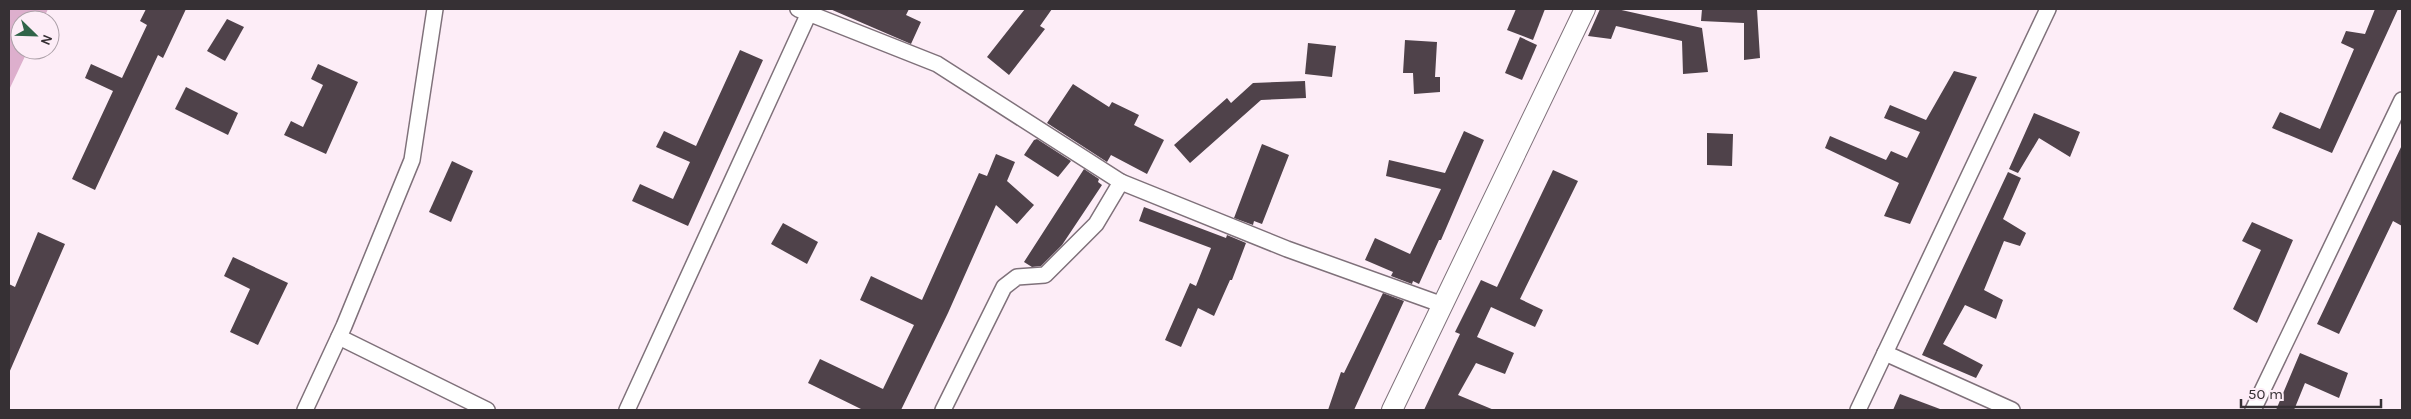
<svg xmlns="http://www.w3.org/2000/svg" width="2411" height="419" viewBox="0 0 2411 419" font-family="Karla,sans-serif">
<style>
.green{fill:#ddafcd}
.building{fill:#4f424a}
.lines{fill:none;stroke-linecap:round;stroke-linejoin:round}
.street-casing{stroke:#7f717a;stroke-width:18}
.secondary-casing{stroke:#7f717a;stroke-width:22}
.street{stroke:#fff;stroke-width:15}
.secondary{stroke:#fff;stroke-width:20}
</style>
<rect width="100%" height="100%" fill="#fdedf7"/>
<!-- green -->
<path class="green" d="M 9,9 L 48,9 L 43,20 L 20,20 L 20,50 L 28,50 L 9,90 Z"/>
<!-- building -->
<g class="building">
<path d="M 146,9 L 186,9 L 163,58 L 158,55 L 95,190 L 72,179 L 113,91 L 85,78 L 91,64 L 122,78 L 147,25 L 140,21 Z"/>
<path d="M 830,9 L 909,9 L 906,15 L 921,22 L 911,44 Z"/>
<path d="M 1025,9 L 1052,9 L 1040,26 L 1045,29 L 1009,75 L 987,57 Z"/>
<path d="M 1516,9 L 1545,9 L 1533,40 L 1507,30 Z"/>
<path d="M 1600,9 L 1617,9 L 1702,28 L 1708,72 L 1683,74 L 1682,41 L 1616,26 L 1611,39 L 1588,36 Z"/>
<path d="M 1702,9 L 1757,9 L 1760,58 L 1744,60 L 1744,23 L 1701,21 Z"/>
<path d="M 2375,9 L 2398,9 L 2332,153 L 2272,128 L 2280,112 L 2320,129 L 2354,49 L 2341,43 L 2346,31 L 2365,34 Z"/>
<path d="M 227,19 L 244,27 L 225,61 L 207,51 Z"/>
<path d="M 1520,37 L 1537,45 L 1522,80 L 1505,73 Z"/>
<path d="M 1405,40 L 1437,42 L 1435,77 L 1440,77 L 1440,92 L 1414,94 L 1413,73 L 1403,73 Z"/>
<path d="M 1308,43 L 1336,46 L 1332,77 L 1305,74 Z"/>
<path d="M 740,50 L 763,60 L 688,226 L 632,201 L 640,184 L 673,199 L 690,162 L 656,147 L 664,131 L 696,146 Z"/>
<path d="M 318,64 L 358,82 L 326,154 L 284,135 L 291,121 L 303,127 L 323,85 L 311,79 Z"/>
<path d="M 1954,71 L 1977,77 L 1910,224 L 1884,216 L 1899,183 L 1825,148 L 1830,136 L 1886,160 L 1891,151 L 1907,158 L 1920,132 L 1884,118 L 1890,105 L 1926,120 Z"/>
<path d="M 1305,81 L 1306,98 L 1261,100 L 1190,163 L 1174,145 L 1227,98 L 1231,103 L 1253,83 Z"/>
<path d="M 1073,84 L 1109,107 L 1112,102 L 1139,115 L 1134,125 L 1164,140 L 1147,174 L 1111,155 L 1107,162 L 1047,123 Z"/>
<path d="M 186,87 L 238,113 L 228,135 L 175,109 Z"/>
<path d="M 2034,113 L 2080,132 L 2070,157 L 2039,138 L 2018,173 L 2009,169 Z"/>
<path d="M 1464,131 L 1484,140 L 1441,240 L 1439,240 L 1419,284 L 1413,281 L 1412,284 L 1391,276 L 1393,272 L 1365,260 L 1375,238 L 1410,254 L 1441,189 L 1386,176 L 1389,160 L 1445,173 Z"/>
<path d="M 1707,133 L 1733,134 L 1732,166 L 1707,165 Z"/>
<path d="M 1037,139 L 1071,161 L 1058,177 L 1024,155 L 1034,140 Z"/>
<path d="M 1262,144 L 1289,155 L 1262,224 L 1254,221 L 1253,225 L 1234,218 Z"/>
<path d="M 2402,145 L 2402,226 L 2393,221 L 2339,334 L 2317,324 Z"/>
<path d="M 996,154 L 1015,162 L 1007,181 L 1034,205 L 1017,224 L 996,205 L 948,313 L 901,410 L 863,410 L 808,383 L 820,359 L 883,389 L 914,325 L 860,300 L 871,276 L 922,300 L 979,173 L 987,176 Z"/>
<path d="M 452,161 L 473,171 L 451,222 L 429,212 Z"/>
<path d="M 1084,169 L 1099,179 L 1098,182 L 1102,185 L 1062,245 L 1041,266 L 1032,267 L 1024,262 Z"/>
<path d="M 1553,170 L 1578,181 L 1520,299 L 1543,310 L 1535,327 L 1491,307 L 1477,337 L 1514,353 L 1505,374 L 1476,363 L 1458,395 L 1494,410 L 1424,410 L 1460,334 L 1455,332 L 1481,280 L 1497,287 Z"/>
<path d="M 2008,172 L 2021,178 L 2003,219 L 2026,233 L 2020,246 L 2004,241 L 1984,290 L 2003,300 L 1996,319 L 1965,305 L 1943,344 L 1983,365 L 1976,378 L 1922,355 Z"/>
<path d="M 1144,207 L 1226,238 L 1227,235 L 1246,243 L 1232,280 L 1230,280 L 1214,316 L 1198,308 L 1181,347 L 1165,340 L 1190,283 L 1196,286 L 1211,248 L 1139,221 Z"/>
<path d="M 2252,222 L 2293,240 L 2257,323 L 2233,309 L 2261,250 L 2242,241 Z"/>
<path d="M 783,223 L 818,242 L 807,264 L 771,244 Z"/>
<path d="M 38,232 L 65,244 L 9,373 L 9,284 L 15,287 Z"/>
<path d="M 233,257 L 288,283 L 258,345 L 230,332 L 250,289 L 224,276 Z"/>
<path d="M 1383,293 L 1404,301 L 1354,410 L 1328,410 L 1341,372 L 1344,373 Z"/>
<path d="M 2300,353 L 2348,373 L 2339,398 L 2305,383 L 2294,410 L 2276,410 Z"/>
<path d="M 1900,394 L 1940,409 L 1940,410 L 1893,410 Z"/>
</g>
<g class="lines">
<defs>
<g id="street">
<path d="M 798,9 L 937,64 L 1121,182 L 1287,249 L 1443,305"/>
<path d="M 339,337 L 487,410"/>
<path d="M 1885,353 L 2012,410"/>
<path d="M 305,410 L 344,326 L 412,160 L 435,9"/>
<path d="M 627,410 L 809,13"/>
<path d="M 943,410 L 1004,287 L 1017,277 L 1045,275 L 1096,224 L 1121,182"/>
<path d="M 1858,410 L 2048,9"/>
<path d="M 2253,410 L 2402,100"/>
</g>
<path id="secondary" d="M 1392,410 L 1585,9"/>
</defs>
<!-- street casing -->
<use href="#street" class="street-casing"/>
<!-- secondary casing -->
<use href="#secondary" class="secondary-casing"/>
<!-- street -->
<use href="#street" class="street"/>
<!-- secondary -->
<use href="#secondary" class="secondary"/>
</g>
<!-- border -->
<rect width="2411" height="419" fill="none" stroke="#363034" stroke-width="20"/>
<!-- north arrow -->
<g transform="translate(35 35) rotate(113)"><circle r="24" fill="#fdedf7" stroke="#ada1a9"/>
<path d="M0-4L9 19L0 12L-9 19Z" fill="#306449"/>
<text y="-8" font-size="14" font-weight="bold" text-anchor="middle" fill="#363034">N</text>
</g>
<!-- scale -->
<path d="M2241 399v8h140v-8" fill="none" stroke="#363034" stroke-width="2.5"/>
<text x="2248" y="399" font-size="15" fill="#363034" stroke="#fdedf7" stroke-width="4" paint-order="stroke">50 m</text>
</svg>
